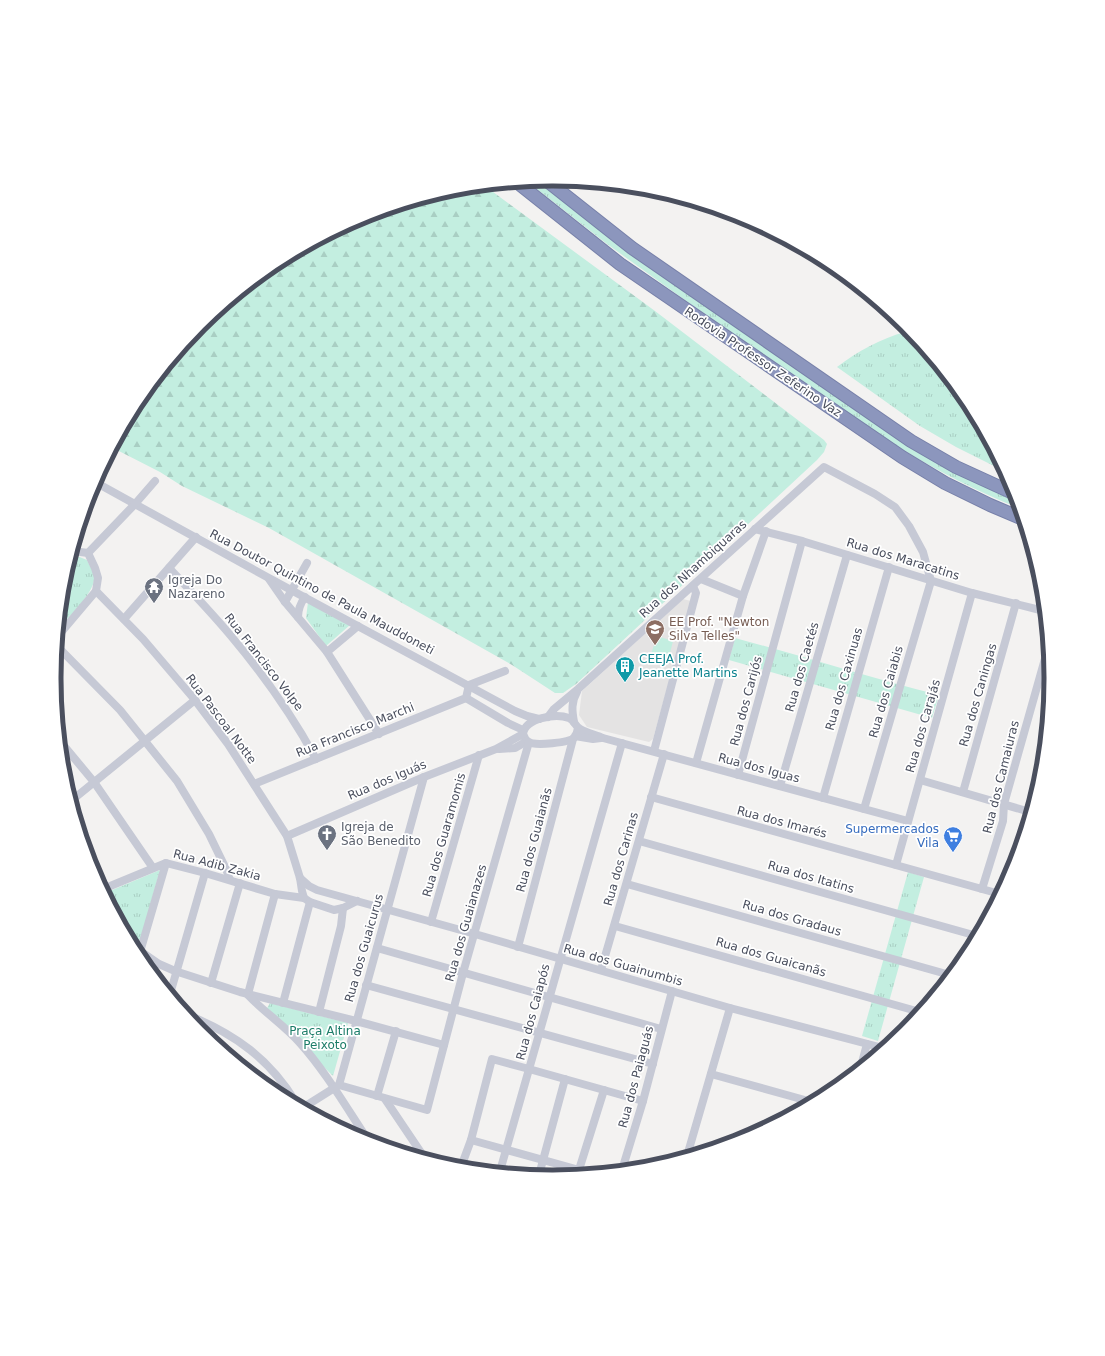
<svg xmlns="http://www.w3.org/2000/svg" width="1105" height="1356" viewBox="0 0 1105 1356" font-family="'DejaVu Sans',sans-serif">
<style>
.education{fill:#e4e3e3}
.grass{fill:url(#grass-tufts)}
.forest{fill:url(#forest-firs)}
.garden{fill:#c3eee0}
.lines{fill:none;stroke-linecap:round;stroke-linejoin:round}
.highway-casing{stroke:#7780a9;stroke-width:14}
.minor{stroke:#c6c9d5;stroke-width:8}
.highway{stroke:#8c96bd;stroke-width:12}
.labels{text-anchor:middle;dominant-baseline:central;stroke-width:3.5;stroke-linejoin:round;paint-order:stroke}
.street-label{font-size:12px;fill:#4a4f5e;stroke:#fff}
.worship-label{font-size:12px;fill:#5b616d;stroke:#fff;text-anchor:start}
.education-label{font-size:12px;fill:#785e54;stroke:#fff;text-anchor:start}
.culture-label{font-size:12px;fill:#0d838f;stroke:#fff;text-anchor:start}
.shop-label{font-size:12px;fill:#366cbe;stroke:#fff;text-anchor:end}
.park-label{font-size:12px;fill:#1d7d69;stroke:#fff}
.rim{fill:none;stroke:#4a4f5e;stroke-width:5}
</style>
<defs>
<pattern id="grass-tufts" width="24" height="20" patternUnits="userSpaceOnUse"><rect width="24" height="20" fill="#c3eee0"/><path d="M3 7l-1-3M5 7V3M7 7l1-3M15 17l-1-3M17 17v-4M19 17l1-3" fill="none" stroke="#a9cec3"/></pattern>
<pattern id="forest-firs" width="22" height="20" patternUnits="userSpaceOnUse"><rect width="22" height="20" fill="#c3eee0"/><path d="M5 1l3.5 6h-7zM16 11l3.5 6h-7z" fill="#a9cec3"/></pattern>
</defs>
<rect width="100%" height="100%" fill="#f3f2f1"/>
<!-- education -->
<path class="education" d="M 683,599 L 691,601 L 653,739 L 649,742 L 587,727 L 579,715 L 582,691 Z"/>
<!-- grass -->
<g class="grass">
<path d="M 538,181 L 579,213 L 729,320 L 1011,498 L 1017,500 L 1019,508 C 978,492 938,471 900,448 L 689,303 L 607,244 L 528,182 Z"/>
<path d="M 906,327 L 967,401 L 1004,471 L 956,447 L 920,426 L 837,367 C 858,351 880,339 905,332 Z"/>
<path d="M 72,554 L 87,560 C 89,564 92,569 94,574 C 98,590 69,616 59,628 L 64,581 Z"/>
<path d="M 308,602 L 350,625 L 326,646 L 306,618 Z"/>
<path d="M 735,638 C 803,656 870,678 939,695 L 932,718 L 729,660 Z"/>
<path d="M 160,870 L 139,945 L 127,934 L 105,893 Z"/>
<path d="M 908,872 L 924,877 L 878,1041 L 862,1036 Z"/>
<path d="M 270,1003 L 348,1023 L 333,1076 L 266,1010 Z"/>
</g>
<!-- forest -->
<path class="forest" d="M 485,186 L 655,311 L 824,440 L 827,444 L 824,452 L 817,460 L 576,684 L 563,693 L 555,693 L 512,665 L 269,528 L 182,486 L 160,472 L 113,448 L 138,401 L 200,325 L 276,263 L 362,217 L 455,189 Z"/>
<!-- garden -->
<path class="garden" d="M 657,636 L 673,641 L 667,665 L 649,660 Z"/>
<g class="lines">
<defs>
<g id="highway">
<path d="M 546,180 L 632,248 L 911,441 L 956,467 L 1015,494"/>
<path d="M 518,183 L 620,264 L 902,457 L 945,483 L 990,505 L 1023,519"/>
</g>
</defs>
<!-- highway casing -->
<use href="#highway" class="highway-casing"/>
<!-- minor -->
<g class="minor">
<path d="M 95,482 L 267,577 L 515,711 L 527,716 L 539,719"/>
<path d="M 755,529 L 802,541 L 972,593 L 1044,611"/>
<path d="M 88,553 L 135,504 L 155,481"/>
<path d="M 169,568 C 190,590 211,612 231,636 C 263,674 292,715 316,759"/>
<path d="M 269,579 L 285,602 L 327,652 L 379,734"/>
<path d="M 701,579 L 743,596"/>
<path d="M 96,591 L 143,639 L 195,700 L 228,744 L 287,836 L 300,878 L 302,891 L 304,898 L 310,902 L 334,910 L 343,908 L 357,901"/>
<path d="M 285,602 L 307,563"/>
<path d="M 298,617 C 298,609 300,604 305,597"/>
<path d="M 124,619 L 196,537"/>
<path d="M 58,636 L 96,591 L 98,578 L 95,568 L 88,553 L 73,551"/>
<path d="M 57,646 L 120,710 L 177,781 L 209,834 L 226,869 L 230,880"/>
<path d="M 327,652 L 358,626"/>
<path d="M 469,685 L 505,671"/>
<path d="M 466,698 L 508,723 L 523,730"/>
<path d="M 548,717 L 554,709 L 578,689 L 824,467 L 875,494 L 895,507 L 909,526 L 923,552 L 931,581 L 864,809"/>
<path d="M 574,722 C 572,711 571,702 577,692"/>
<path d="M 578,728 C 577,731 577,734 575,737 C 570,743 535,746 528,742 C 525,740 524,736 523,734 C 525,718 556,713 569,718 C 574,720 575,726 580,729 C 587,733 596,735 603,738 L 908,821"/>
<path d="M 575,736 L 593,739 L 601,738"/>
<path d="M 60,741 L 94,782 L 153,868"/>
<path d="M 499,749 L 515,748 L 527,741"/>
<path d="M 654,751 L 696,593 L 693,586"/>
<path d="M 696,763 L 743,596 L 766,531"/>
<path d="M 738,775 L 802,541"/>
<path d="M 920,780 L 1030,812"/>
<path d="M 254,784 L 466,698 L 469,685"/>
<path d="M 780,786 L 847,555"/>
<path d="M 963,792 L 1016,603"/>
<path d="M 651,797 L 1000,894"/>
<path d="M 823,798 L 889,567"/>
<path d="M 71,801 L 195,700"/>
<path d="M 287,836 L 424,777 L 496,749 L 523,734"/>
<path d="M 639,841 L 977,936"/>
<path d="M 896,865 L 972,593"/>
<path d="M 300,878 L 309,886 L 317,890 L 475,934 L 730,1008 L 883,1048"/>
<path d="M 627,884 L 950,975"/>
<path d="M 103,889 L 166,863 L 205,873 L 275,894 L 304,898"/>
<path d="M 982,889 L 1003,821 L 1004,804 L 1048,648"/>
<path d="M 431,922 L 479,755"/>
<path d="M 615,926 L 920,1012"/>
<path d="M 133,946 L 159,964 L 175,971 L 240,992 L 356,1021 L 444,1045"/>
<path d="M 518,947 L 573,739"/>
<path d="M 377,948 L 661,1029"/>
<path d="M 140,952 L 166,863"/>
<path d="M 601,970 L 664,754"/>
<path d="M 211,983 L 240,883"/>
<path d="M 366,985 L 653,1064"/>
<path d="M 170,994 L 205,873"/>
<path d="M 248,994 L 275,894"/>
<path d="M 248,995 C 264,1012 284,1025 300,1043 C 326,1072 346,1107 368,1140"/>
<path d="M 283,1003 L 310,902"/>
<path d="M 319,1012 L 341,926 L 343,908"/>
<path d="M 188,1015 C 235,1034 270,1059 297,1104"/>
<path d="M 861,1066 L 867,1044"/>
<path d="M 711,1074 L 812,1102"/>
<path d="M 339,1085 L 427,1110 L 463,973 L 529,742"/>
<path d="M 377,1096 L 396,1031"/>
<path d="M 385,1099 L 424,1157"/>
<path d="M 304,1107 L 339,1085 L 424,777"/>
<path d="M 471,1140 L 590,1173"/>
<path d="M 687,1156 L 730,1008"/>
<path d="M 461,1167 L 471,1140 L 492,1059 L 529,1069 L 643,1101"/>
<path d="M 622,1170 L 643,1101 L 672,991"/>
<path d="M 500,1171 L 622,743"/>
<path d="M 578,1173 L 604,1090"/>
<path d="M 539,1175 L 565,1079"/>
</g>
<!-- highway -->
<use href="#highway" class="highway"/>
</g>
<!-- icons -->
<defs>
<symbol id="temple-pin" viewBox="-11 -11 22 30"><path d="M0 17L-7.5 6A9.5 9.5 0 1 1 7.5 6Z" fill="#6b7280" stroke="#fff"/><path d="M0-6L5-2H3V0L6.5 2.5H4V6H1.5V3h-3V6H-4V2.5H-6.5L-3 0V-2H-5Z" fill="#fff"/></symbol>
<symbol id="school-pin" viewBox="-11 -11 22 30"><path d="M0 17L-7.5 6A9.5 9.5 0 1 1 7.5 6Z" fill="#8d6e63" stroke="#fff"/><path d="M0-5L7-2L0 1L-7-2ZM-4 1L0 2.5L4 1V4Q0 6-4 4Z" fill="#fff"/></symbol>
<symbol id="building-pin" viewBox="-11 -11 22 30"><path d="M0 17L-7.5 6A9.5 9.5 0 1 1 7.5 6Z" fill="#0f9aa8" stroke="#fff"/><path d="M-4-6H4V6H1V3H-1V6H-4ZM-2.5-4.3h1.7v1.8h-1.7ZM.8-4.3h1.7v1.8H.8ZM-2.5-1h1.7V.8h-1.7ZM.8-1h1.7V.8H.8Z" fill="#fff"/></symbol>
<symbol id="church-pin" viewBox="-11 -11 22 30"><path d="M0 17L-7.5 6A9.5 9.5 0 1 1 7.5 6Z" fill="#6b7280" stroke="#fff"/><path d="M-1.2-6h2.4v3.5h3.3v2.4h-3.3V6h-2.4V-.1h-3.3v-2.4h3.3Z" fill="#fff"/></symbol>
<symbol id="supermarket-pin" viewBox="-11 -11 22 30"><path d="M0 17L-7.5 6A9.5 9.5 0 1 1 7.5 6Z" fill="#3f7fe0" stroke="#fff"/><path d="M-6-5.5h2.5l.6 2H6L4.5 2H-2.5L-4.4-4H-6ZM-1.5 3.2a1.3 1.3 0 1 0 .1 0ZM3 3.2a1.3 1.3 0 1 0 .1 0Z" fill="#fff"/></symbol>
</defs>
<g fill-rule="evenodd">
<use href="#temple-pin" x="143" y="576" width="22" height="30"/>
<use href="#school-pin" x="644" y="618" width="22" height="30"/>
<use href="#building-pin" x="614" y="655" width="22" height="30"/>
<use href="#church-pin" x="316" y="823" width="22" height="30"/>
<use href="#supermarket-pin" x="942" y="825" width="22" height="30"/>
</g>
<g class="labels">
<!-- street labels -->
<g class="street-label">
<text transform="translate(763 362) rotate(34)">Rodovia Professor Zeferino Vaz</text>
<text transform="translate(903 559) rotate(17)">Rua dos Maracatins</text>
<text transform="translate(693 569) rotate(-42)">Rua dos Nhambiquaras</text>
<text transform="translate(322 592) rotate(28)">Rua Doutor Quintino de Paula Mauddoneti</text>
<text transform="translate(264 662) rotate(52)">Rua Francisco Volpe</text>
<text transform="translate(802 667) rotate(-74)">Rua dos Caetés</text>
<text transform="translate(844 679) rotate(-74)">Rua dos Caxinuas</text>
<text transform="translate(886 692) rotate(-74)">Rua dos Caiabis</text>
<text transform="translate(978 695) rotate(-74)">Rua dos Caningas</text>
<text transform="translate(746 701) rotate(-75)">Rua dos Carijós</text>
<text transform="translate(221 719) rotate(53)">Rua Pascoal Notte</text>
<text transform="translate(923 726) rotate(-74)">Rua dos Carajás</text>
<text transform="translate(355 730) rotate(-22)">Rua Francisco Marchi</text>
<text transform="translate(759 768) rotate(15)">Rua dos Iguas</text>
<text transform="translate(1001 777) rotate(-76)">Rua dos Camaiuras</text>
<text transform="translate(387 780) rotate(-23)">Rua dos Iguás</text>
<text transform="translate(782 822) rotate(15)">Rua dos Imarés</text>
<text transform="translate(444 835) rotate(-74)">Rua dos Guaramomis</text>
<text transform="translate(534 840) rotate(-75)">Rua dos Guaianãs</text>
<text transform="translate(621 859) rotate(-74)">Rua dos Carinas</text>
<text transform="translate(217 865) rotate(15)">Rua Adib Zakia</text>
<text transform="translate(811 877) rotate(16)">Rua dos Itatins</text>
<text transform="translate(792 918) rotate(16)">Rua dos Gradaus</text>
<text transform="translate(466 923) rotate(-74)">Rua dos Guaianazes</text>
<text transform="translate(364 948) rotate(-74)">Rua dos Guaicurus</text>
<text transform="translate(771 957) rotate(16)">Rua dos Guaicanãs</text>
<text transform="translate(623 965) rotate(16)">Rua dos Guainumbis</text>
<text transform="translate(533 1012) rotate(-75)">Rua dos Caiapós</text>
<text transform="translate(636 1077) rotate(-75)">Rua dos Paiaguás</text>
</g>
<!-- worship labels -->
<g class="worship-label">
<text x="168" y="580">Igreja Do<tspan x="168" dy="14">Nazareno</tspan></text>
<text x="341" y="827">Igreja de<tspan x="341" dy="14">São Benedito</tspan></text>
</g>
<!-- education labels -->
<g class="education-label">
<text x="669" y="622">EE Prof. "Newton<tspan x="669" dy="14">Silva Telles"</tspan></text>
</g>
<!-- culture labels -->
<g class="culture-label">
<text x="639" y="659">CEEJA Prof.<tspan x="639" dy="14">Jeanette Martins</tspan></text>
</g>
<!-- shop labels -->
<g class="shop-label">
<text x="939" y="829">Supermercados<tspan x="939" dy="14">Vila</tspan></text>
</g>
<!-- park labels -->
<g class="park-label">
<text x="325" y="1031">Praça Altina<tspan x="325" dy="14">Peixoto</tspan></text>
</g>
</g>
<!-- crop -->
<path d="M0 0H1105V1356H0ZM552 186H553A491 491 0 0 1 1044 677V679A491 491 0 0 1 553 1170H552A491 491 0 0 1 61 679V677A491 491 0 0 1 552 186Z" fill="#fff" fill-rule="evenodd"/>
<path class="rim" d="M552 186H553A491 491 0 0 1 1044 677V679A491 491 0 0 1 553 1170H552A491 491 0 0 1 61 679V677A491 491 0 0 1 552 186Z"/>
</svg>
